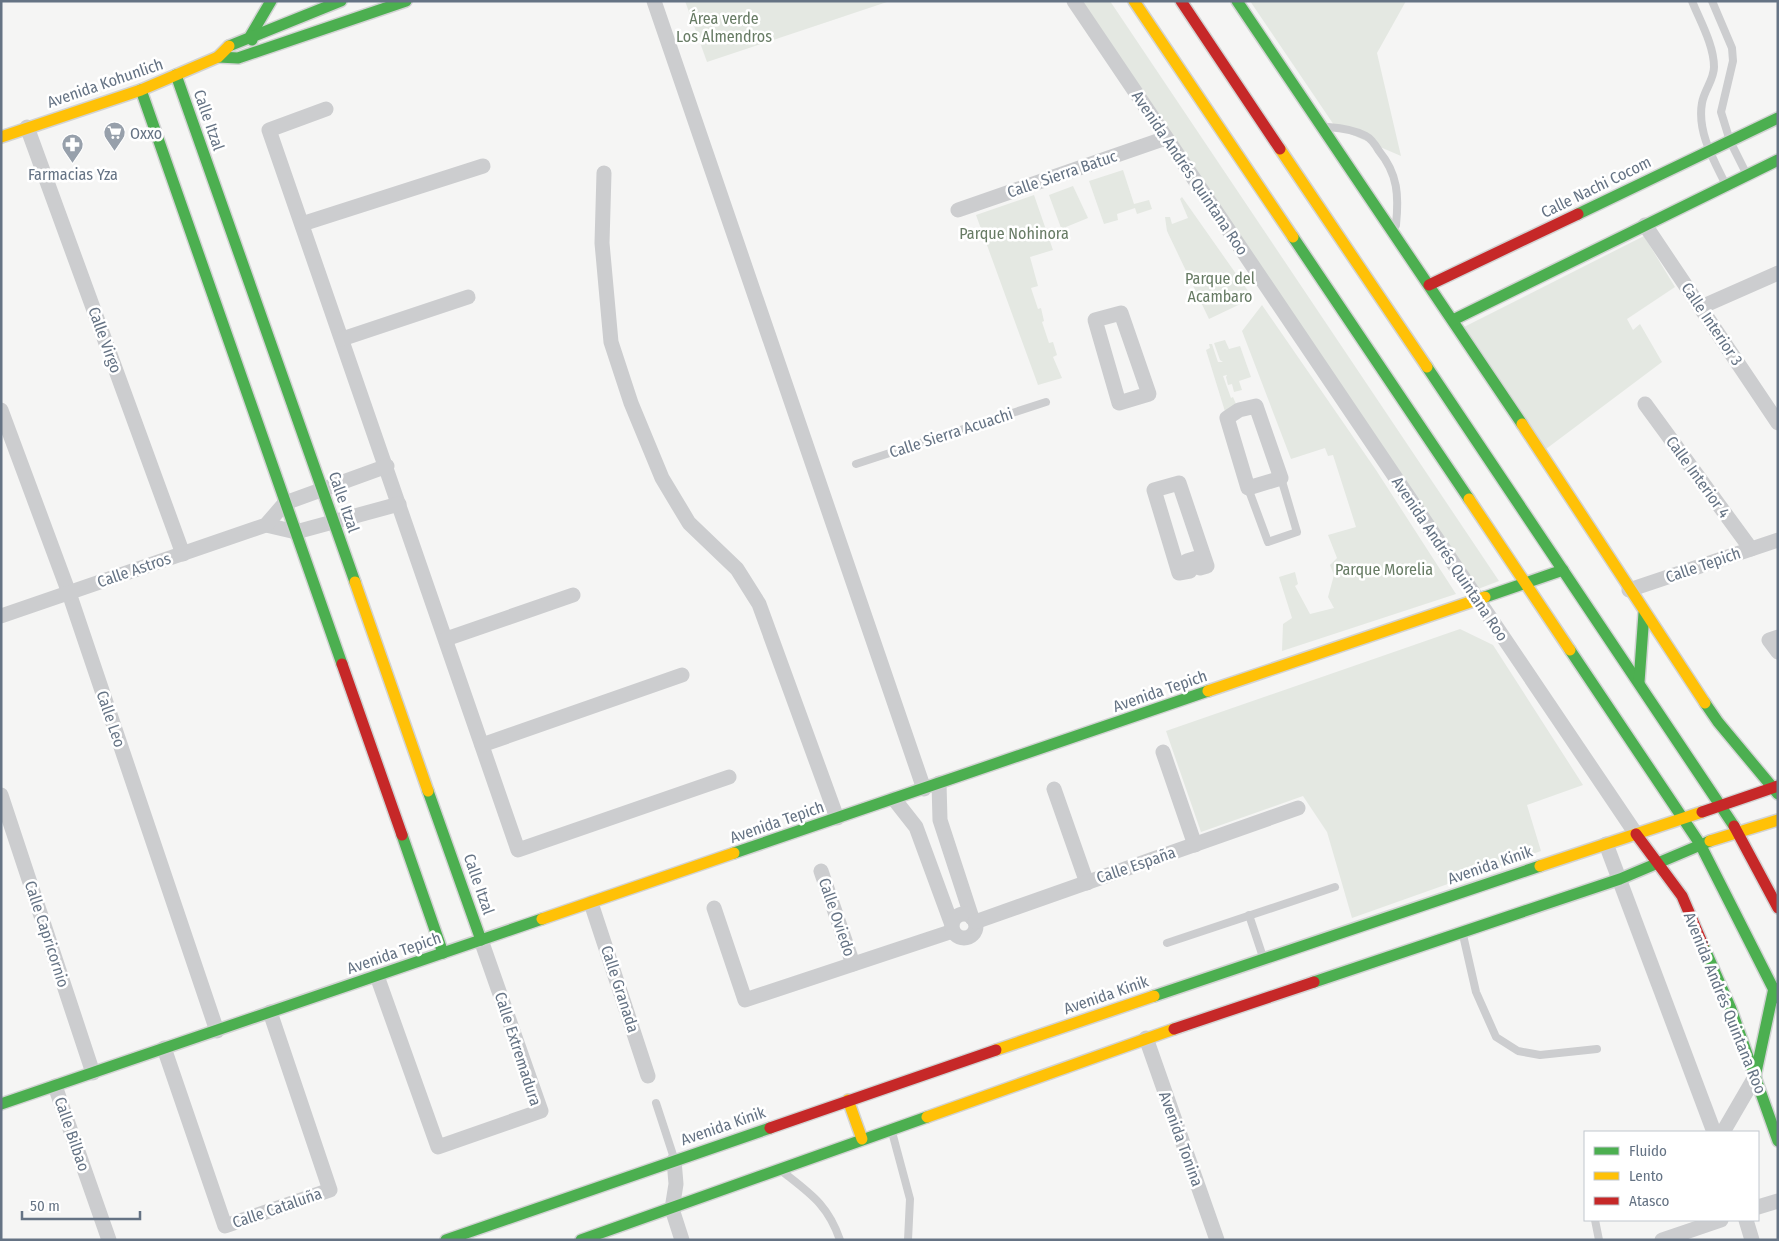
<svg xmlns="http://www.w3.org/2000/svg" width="1779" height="1241" viewBox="0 0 1779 1241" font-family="'Fira Sans Condensed',sans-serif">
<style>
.green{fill:#e4e8e2}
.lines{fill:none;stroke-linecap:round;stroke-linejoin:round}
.fast-casing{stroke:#d2d3d3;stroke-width:14}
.slow-casing{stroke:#d2d3d3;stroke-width:14}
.jam-casing{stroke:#d2d3d3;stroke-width:14}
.lane{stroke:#cccdcf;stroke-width:8}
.street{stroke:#cccdcf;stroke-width:15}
.fast{stroke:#4caf50;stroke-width:11}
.slow{stroke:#ffc107;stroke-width:11}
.jam{stroke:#c62828;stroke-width:11}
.labels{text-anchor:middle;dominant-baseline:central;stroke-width:5;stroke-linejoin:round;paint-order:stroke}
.park-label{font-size:16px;fill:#677b64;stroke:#fff}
.street-label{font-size:16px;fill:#657384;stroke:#fff}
.poi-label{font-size:16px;fill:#657384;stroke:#fff;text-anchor:start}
</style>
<rect width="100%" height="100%" fill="#f5f5f4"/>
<!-- green -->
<g class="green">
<path d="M 685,1 L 890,1 L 707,62 Z"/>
<path d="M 1082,1 L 1110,1 L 1499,581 L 1478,589 Z"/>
<path d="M 1250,1 L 1406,1 L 1377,53 L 1401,156 L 1336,128 Z"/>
<path d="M 1123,170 L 1134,204 L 1149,200 L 1152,209 L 1137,214 L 1135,208 L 1117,214 L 1118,220 L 1104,224 L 1089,181 Z"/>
<path d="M 1073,186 L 1088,218 L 1066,227 L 1069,235 L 1064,236 L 1049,195 Z"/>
<path d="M 1034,195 L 1053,250 L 1030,257 L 1038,286 L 1031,288 L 1038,309 L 1041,308 L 1044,321 L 1042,322 L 1049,343 L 1053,342 L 1057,355 L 1053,357 L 1062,378 L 1038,385 L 976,215 Z"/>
<path d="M 1182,197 L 1253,298 L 1209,319 L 1167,231 L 1165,217 L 1170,217 L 1172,224 L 1188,218 L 1180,199 Z"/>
<path d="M 1644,236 L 1675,287 L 1627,319 L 1633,330 L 1640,324 L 1662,362 L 1542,452 L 1462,328 Z"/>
<path d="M 1262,305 L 1376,470 L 1456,594 L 1282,651 L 1283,624 L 1292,618 L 1279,577 L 1295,572 L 1298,584 L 1295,586 L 1310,614 L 1334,608 L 1328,597 L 1334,575 L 1330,565 L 1337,558 L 1328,535 L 1356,527 L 1333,455 L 1328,456 L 1325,448 L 1291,459 L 1242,331 Z"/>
<path d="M 1225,340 L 1229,349 L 1240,346 L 1251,377 L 1239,381 L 1242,390 L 1234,392 L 1232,384 L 1228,385 L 1226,377 L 1227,375 L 1223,376 L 1231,398 L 1233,397 L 1236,404 L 1227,418 L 1206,350 L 1210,348 L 1209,344 L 1212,344 L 1218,362 L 1223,362 L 1220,360 L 1214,343 Z"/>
<path d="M 1460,629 L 1493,645 L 1583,785 L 1527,805 L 1541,851 L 1352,918 L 1327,832 L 1303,796 L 1201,832 L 1166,731 Z"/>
</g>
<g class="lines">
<defs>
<g id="fast">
<path d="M 1237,1 L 1522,424"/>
<path d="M 252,40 L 251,35 L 271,1"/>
<path d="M 229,46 L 341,1"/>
<path d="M 218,57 L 238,58 L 406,1"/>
<path d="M 176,75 L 355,582"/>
<path d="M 141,90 L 342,664"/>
<path d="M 1578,214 L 1778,118"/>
<path d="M 1293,237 L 1469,499"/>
<path d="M 1453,320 L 1778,160"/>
<path d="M 1427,367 L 1734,826"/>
<path d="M 1485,597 L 1563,570"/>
<path d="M 1570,650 L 1700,844 L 1778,998"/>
<path d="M 1639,682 L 1644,613"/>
<path d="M 1705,703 L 1718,722 L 1778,794"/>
<path d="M 428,791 L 481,940"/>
<path d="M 402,835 L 443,953"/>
<path d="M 734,853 L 1208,691"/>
<path d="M 1703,945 L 1731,1009 L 1778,1141"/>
<path d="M 1314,982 L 1620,879 L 1710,841"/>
<path d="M 1154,996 L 1540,866"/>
<path d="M 1755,1077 L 1774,988"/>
<path d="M 1,1104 L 542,919"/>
<path d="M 446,1240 L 770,1128"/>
<path d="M 581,1240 L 927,1117"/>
</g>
<g id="slow">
<path d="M 1134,1 L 1293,237"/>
<path d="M 1,137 L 141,90 L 218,57 L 229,46"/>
<path d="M 1280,149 L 1427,367"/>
<path d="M 1522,424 L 1705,703"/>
<path d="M 1469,499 L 1570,650"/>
<path d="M 355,582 L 428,791"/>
<path d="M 1208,691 L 1485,597"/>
<path d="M 1710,841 L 1778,820"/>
<path d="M 1540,866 L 1702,812"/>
<path d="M 542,919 L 734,853"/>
<path d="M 996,1050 L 1154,996"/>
<path d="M 848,1100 L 862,1139"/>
<path d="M 927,1117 L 1174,1029"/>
</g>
<g id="jam">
<path d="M 1181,1 L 1280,149"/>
<path d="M 1429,285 L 1578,214"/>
<path d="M 342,664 L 402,835"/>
<path d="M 1702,812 L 1778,786"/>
<path d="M 1734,826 L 1778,908"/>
<path d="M 1636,834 L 1682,896 L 1703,945"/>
<path d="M 1174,1029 L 1314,982"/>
<path d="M 770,1128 L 996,1050"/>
</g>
</defs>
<!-- fast casing -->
<use href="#fast" class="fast-casing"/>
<!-- slow casing -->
<use href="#slow" class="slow-casing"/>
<!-- jam casing -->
<use href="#jam" class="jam-casing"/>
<!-- lane -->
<g class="lane">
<path d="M 1692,1 C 1700,21 1714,45 1714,67 C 1714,80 1704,90 1702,103 C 1697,131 1713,159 1725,183"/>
<path d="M 1712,1 L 1732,48 L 1733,61 L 1721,112 L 1730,141 L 1746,173"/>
<path d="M 1328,127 C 1341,128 1355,130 1366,136 C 1372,139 1376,146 1379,151 C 1398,174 1399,196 1396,225"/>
<path d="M 856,464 L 1046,402"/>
<path d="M 1281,478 L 1297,532 L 1268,542 L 1248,488 Z"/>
<path d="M 1249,915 L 1263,957"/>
<path d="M 1463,935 L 1476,992 L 1496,1037 L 1518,1051 L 1540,1055 L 1597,1049"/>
<path d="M 1167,943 L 1335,887"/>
<path d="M 656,1103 L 674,1158"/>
<path d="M 892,1132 L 910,1199 L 908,1240"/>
<path d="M 783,1172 C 811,1194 828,1205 840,1240"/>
<path d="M 1595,1220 L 1599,1240"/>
</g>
<!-- street -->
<g class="street">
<path d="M 654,1 L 924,789"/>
<path d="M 1074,1 L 1636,834"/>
<path d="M 326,109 L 269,130 L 518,850 L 729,777"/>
<path d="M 27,127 L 183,554"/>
<path d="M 604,173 L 602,243 L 611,342 L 631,403 L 662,478 L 689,523 L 737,569 L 759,604 L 837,818"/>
<path d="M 958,210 L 1166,138"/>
<path d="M 302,224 L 483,166"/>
<path d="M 1645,225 L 1778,423"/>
<path d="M 1701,307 L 1778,273"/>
<path d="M 1121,313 L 1149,394 L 1119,403 L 1095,320 Z"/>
<path d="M 342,339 L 468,297"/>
<path d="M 1645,404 L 1751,549"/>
<path d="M 1256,406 L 1281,478 L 1248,488 L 1227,418 L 1239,410 Z"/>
<path d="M 1,410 L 69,593 L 217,1031"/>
<path d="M 1179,483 L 1207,566 L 1200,568 L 1197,558 L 1187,561 L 1190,571 L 1179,573 L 1154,490 Z"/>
<path d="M 266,525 L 296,532 L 399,504"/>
<path d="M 1629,590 L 1778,540"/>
<path d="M 1,616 L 266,525 L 285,503 L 387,466"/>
<path d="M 1778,637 L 1769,640 L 1778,652"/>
<path d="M 446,639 L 573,595"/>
<path d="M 482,745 L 682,675"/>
<path d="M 1163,752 L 1195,845"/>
<path d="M 939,783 L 940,820 L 972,918"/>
<path d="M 1054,789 L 1087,883"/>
<path d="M 1,795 L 93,1073"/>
<path d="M 894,799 L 916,827 L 952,925"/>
<path d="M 1606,844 L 1714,1132"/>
<path d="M 821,871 L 853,964"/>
<path d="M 591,903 L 648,1076"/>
<path d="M 714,908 L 745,1000 L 953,931"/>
<circle cx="964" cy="926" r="12"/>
<path d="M 975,922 L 1298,808"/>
<path d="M 377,976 L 438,1147 L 541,1111 L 481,940"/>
<path d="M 1146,1038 L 1217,1240"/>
<path d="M 164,1048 L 225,1226 L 330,1190 L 270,1012"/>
<path d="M 55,1086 L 109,1240"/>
<path d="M 1723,1132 L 1755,1077"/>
<path d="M 674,1160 L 676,1184 L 672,1209 L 682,1240"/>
<path d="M 1758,1207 L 1778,1201"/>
<path d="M 1746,1220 L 1752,1240"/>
<path d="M 1662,1240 L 1721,1220"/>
</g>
<!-- fast -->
<use href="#fast" class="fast"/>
<!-- slow -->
<use href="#slow" class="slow"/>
<!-- jam -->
<use href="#jam" class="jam"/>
</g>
<!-- icons -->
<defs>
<symbol id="supermarket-pin" viewBox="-11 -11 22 30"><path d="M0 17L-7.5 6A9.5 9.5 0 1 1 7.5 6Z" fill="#97a0ab" stroke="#fff"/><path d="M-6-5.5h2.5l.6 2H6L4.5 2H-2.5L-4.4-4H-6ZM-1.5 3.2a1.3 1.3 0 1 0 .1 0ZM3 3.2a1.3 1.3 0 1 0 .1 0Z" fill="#fff"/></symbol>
<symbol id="pharmacy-pin" viewBox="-11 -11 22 30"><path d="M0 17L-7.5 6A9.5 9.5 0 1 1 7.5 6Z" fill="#97a0ab" stroke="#fff"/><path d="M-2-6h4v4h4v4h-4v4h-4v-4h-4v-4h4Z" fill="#fff"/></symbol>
</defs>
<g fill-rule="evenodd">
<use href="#supermarket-pin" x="102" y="120" width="25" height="34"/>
<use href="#pharmacy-pin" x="60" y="132" width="25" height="34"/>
</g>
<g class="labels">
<!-- park labels -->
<g class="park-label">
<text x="724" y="18">Área verde<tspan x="724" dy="18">Los Almendros</tspan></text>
<text x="1014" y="233">Parque Nohinora</text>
<text x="1220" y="278">Parque del<tspan x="1220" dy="18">Acambaro</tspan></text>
<text x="1384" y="569">Parque Morelia</text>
</g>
<!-- street labels -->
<g class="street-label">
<text transform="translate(105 83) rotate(-19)">Avenida Kohunlich</text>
<text transform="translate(209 120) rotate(71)">Calle Itzal</text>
<text transform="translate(1190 173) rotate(56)">Avenida Andrés Quintana Roo</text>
<text transform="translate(1062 174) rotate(-19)">Calle Sierra Batuc</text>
<text transform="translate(1596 187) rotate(-26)">Calle Nachi Cocom</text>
<text transform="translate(1712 324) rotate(56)">Calle Interior 3</text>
<text transform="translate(105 340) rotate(70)">Calle Virgo</text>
<text transform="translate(951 433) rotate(-18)">Calle Sierra Acuachi</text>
<text transform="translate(1698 477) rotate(54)">Calle Interior 4</text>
<text transform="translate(344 502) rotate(71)">Calle Itzal</text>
<text transform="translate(1450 559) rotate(56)">Avenida Andrés Quintana Roo</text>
<text transform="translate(1703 565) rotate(-19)">Calle Tepich</text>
<text transform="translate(134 570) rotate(-19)">Calle Astros</text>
<text transform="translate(1160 691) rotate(-19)">Avenida Tepich</text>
<text transform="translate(111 719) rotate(71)">Calle Leo</text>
<text transform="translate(777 822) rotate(-19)">Avenida Tepich</text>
<text transform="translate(1136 865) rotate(-19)">Calle España</text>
<text transform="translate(1490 865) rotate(-19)">Avenida Kinik</text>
<text transform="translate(479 884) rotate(71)">Calle Itzal</text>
<text transform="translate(837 917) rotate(71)">Calle Oviedo</text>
<text transform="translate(47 934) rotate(72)">Calle Capricornio</text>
<text transform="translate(394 953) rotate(-19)">Avenida Tepich</text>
<text transform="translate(620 989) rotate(72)">Calle Granada</text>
<text transform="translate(1106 995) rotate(-19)">Avenida Kinik</text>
<text transform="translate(1725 1003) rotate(68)">Avenida Andrés Quintana Roo</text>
<text transform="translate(518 1049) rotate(72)">Calle Extremadura</text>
<text transform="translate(723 1126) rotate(-19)">Avenida Kinik</text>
<text transform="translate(72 1134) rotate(71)">Calle Bilbao</text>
<text transform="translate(1181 1139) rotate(70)">Avenida Tonina</text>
<text transform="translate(277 1208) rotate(-19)">Calle Cataluña</text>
</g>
<!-- poi labels -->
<g class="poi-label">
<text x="130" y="133">Oxxo</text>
<text x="73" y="174" text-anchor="middle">Farmacias Yza</text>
</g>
</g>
<!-- border -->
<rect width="1779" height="1241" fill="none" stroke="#657384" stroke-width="5"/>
<!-- legend -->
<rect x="1584" y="1131" width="175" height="90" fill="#ffffff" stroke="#c1c7ce"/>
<rect x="1594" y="1147" width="25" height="8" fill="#4caf50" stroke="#c1c7ce"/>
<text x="1629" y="1156" font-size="15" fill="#657384">Fluido</text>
<rect x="1594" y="1172" width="25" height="8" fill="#ffc107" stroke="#c1c7ce"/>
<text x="1629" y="1181" font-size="15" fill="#657384">Lento</text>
<rect x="1594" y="1197" width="25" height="8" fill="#c62828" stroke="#c1c7ce"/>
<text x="1629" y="1206" font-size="15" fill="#657384">Atasco</text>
<!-- scale -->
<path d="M22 1211v8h118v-8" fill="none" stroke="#657384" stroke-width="2.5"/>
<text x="30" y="1211" font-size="15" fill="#657384" stroke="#ffffff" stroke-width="4" paint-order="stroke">50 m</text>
</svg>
